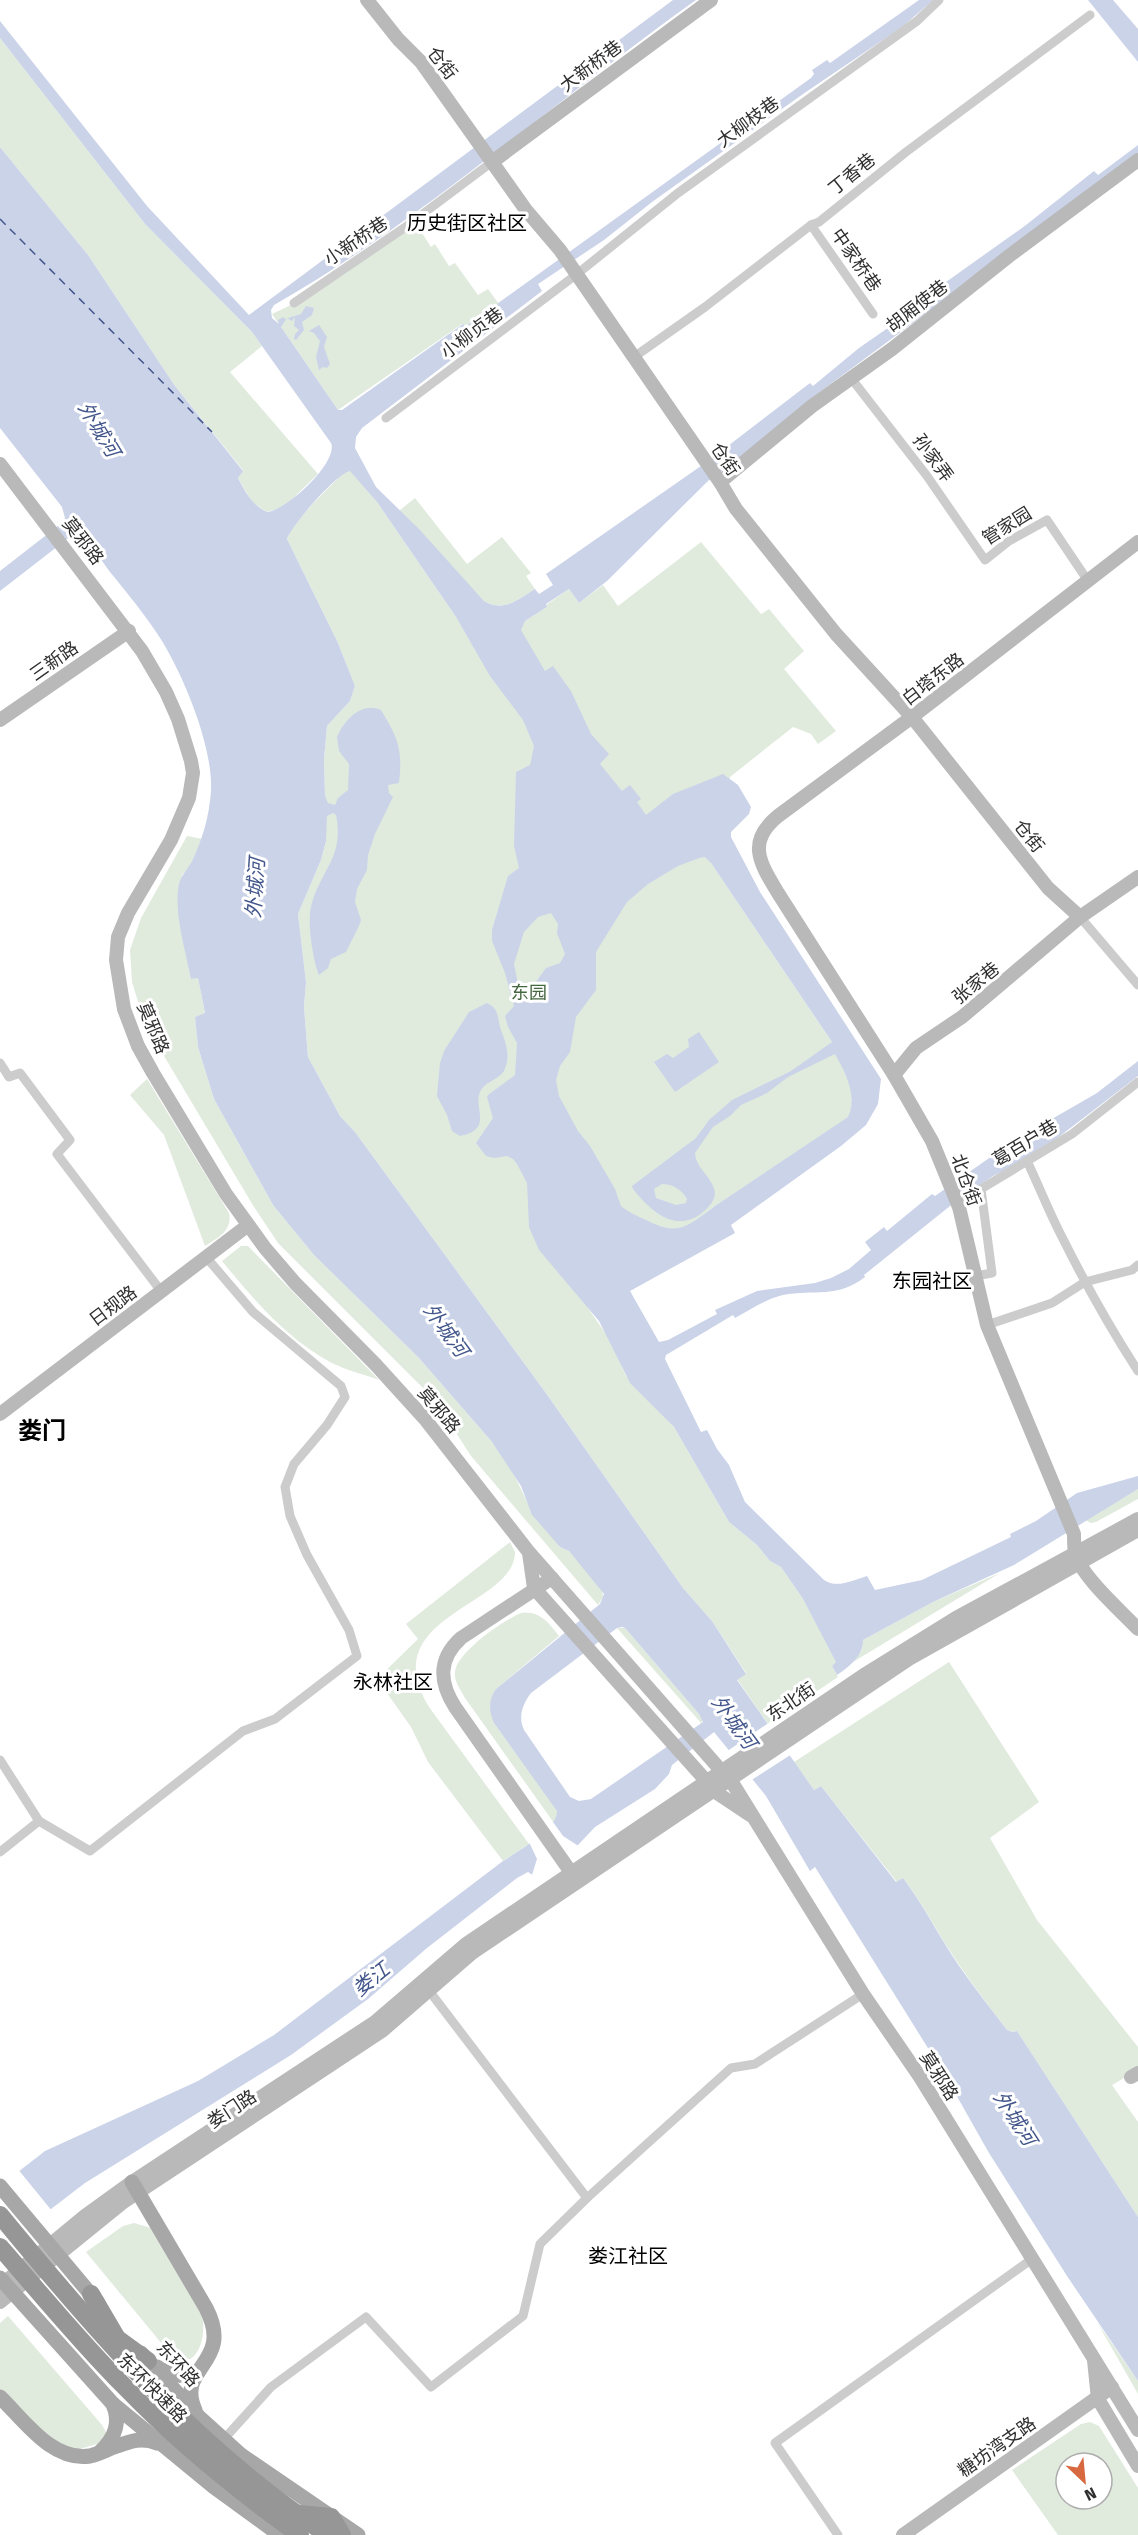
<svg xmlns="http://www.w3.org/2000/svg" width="1138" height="2535" viewBox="0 0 1138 2535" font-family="'Fira Sans','Noto Sans SC',sans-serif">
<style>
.green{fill:#e0ebde;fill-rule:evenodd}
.water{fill:#cbd3e9;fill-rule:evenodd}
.pier{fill:#fff}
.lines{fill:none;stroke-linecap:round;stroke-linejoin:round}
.ferry{stroke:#43568b;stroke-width:1.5;stroke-dasharray:8 6;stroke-linecap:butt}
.street{stroke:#ccc;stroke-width:9}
.secondary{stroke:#b9b9b9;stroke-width:14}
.primary{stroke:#a7a7a7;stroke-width:15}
.highway{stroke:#969696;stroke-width:18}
.labels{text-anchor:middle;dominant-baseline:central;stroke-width:6;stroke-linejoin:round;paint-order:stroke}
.street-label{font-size:18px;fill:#2f2f2f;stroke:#fff}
.park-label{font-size:18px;fill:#45673f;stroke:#fff}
.neighbourhood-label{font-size:20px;fill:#000;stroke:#fff}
.water-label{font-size:20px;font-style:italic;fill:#43568b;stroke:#fff}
.district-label{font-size:24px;font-weight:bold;fill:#000;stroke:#fff}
</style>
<rect width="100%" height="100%" fill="#fff"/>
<!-- green -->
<g class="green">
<path d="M 0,38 L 145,224 L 252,332 L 262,346 L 230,372 L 318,474 L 284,507 L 267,512 L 252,502 L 238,478 L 243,470 L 175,386 L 88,255 L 0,147 Z"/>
<path d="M 416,224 L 431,247 L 435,244 L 449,266 L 455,263 L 478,295 L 488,289 L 499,304 L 465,327 L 462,324 L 338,410 L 272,314 L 293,304 Z"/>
<path d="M 348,470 L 352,471 L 377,502 L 456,617 L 472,644 L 525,621 L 547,607 L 546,605 L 569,589 L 579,603 L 603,585 L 618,606 L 701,542 L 761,614 L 769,609 L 804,651 L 784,669 L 836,731 L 818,744 L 811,734 L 793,727 L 730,777 L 711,863 L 832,1042 L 851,1088 L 852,1104 L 849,1117 L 711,1209 L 588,1308 L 610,1340 L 626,1376 L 674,1427 L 729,1522 L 757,1545 L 770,1561 L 781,1567 L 803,1599 L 837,1662 L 832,1666 L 838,1677 L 768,1724 L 737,1679 L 746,1673 L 712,1621 L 683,1588 L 543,1389 L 355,1132 L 340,1116 L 308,1057 L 304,1007 L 306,982 L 298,914 L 321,860 L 326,841 L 324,759 L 327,726 L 350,701 L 355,686 L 338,643 L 287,539 C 293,521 328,489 342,474 Z"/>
<path d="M 415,498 L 467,564 L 502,537 L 531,573 L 526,576 L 535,589 C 519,599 503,613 484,601 L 399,511 Z"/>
<path d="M 187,836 L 203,839 L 188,869 L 182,875 L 191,979 L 198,977 L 205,1014 L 195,1017 L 198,1047 L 214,1099 L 273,1205 L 314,1255 L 419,1358 L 492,1442 L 511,1468 L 528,1504 L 560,1547 L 569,1551 L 602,1589 L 603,1597 L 598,1605 L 471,1456 L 442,1411 L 423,1388 L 278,1243 L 254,1207 L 145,1024 L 132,982 L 130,950 L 141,918 Z"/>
<path d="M 147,1079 L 229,1213 C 233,1230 218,1238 205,1246 L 164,1135 L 130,1095 Z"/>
<path d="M 241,1246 L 248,1246 L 379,1380 C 363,1374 345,1370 330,1362 C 286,1338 253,1299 222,1261 Z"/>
<path d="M 1138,1489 L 1138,1499 L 1096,1522 L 1091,1523 L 1085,1520 Z"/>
<path d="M 510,1542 L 515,1552 C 515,1607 373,1615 429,1707 L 529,1844 L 503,1861 L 428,1762 L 411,1727 L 377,1679 L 418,1639 L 406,1624 Z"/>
<path d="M 1000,1573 L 853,1662 L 862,1650 L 863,1640 L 933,1602 Z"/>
<path d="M 521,1613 C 539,1610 549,1623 559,1636 L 496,1689 L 494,1723 L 554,1805 L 558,1813 L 554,1823 L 465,1698 C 461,1690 454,1682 455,1672 C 457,1652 504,1620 521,1613 Z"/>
<path d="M 617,1628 L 625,1628 L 699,1714 L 702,1719 L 702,1724 Z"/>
<path d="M 949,1662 L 1039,1802 L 990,1838 L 1037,1920 L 1138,2047 L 1138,2070 L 1112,2085 L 1138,2122 L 1138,2217 L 1017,2031 L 1011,2032 L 1007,2030 C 986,2002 965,1975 946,1945 C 932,1922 920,1900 903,1878 L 897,1882 L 821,1786 L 814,1790 L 794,1762 Z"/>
<path d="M 134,2223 L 151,2228 L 202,2316 C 207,2334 198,2373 172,2356 L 86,2252 L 123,2226 Z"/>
<path d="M 8,2316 L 102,2425 L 107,2434 L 104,2442 L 76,2450 L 55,2443 L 0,2391 L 0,2323 Z"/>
<path d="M 1097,2322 L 1138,2381 L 1138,2394 Z"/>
<path d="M 1090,2422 L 1099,2426 L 1138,2488 L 1138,2535 L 1058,2535 L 1012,2470 L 1081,2424 ZM 1066,2463 L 1102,2463 L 1102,2499 L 1066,2499 Z"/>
</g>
<!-- water -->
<g class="water">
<path d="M 673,0 L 696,0 C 554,101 426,218 274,305 L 271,310 L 272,318 L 279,324 L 278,320 L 283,317 L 285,319 L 301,314 L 306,306 L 314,308 L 312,315 L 302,322 L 304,330 L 296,340 L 294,339 L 295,334 L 299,330 L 294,326 L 295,317 L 292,321 L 287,318 L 281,327 L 338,410 L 342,410 L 463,324 L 465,327 L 811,78 L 814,74 L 812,70 L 827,60 L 830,63 L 919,0 L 933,0 L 902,27 L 803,94 L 652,202 L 604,240 L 538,284 L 542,291 L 362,428 L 356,437 L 355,448 L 376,487 L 419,529 L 484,601 C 503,613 519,599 535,589 L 539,594 L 553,585 L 546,574 L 711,459 L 810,383 L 813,386 L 859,348 L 934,296 L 932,292 L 1026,225 L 1094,171 L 1098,175 L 1138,145 L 1138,156 L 809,400 L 761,441 L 708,481 L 607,581 L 579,603 L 569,589 L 546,604 L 547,607 L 525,621 L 521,630 L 545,671 L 553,666 L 571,691 L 591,734 L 609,754 L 600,764 L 622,791 L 630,785 L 641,799 L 637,802 L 646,815 L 673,794 L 723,774 L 738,785 L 751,807 L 749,814 L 731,832 L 731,837 L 760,892 L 881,1079 L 878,1104 L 866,1125 L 841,1146 L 731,1225 L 735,1233 L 630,1291 L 659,1342 L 668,1340 L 717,1314 L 715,1310 L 757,1291 L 815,1283 L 831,1278 L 849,1269 L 871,1250 L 865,1242 L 884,1227 L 887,1231 L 932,1194 L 935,1196 L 1012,1142 L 1097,1093 L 1138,1061 L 1138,1076 L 1034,1156 L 993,1176 L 950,1206 L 864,1275 L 865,1277 C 837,1299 814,1289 783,1295 C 766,1299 750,1310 735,1318 L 733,1315 L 666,1355 L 665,1359 L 701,1432 L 707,1430 L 717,1449 L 729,1465 L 745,1502 L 824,1580 C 837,1589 853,1580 867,1576 L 875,1590 L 922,1580 L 1011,1537 L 1010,1534 L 1036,1521 L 1077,1493 L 1138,1476 L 1138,1489 L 1014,1565 L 933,1602 L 863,1640 C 864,1655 849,1667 837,1675 L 832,1666 L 836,1662 L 803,1599 L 781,1567 L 770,1561 L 757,1545 L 729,1522 L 674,1427 L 630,1383 L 599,1321 L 539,1250 L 529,1227 L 527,1183 L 517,1164 L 513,1159 L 507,1156 L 494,1158 L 486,1156 L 476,1143 L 493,1118 L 487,1097 L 488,1095 L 515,1075 L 517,1043 L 508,1027 L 505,1016 L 514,1006 L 505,973 L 492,941 L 492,930 L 508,876 L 519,868 L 514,846 L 516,772 L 530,765 L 534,746 L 523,720 L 490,676 L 456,617 L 377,502 L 350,471 C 337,473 291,526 287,539 L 338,643 L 355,686 L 350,701 L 327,726 L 324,759 L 325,796 L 328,803 L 335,805 L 338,798 L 348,790 L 349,764 L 339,751 L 337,737 C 344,721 361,701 381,710 C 398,738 403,749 399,783 L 388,785 L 389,793 L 393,797 L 375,834 L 368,855 L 367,870 L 357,889 L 355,902 L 361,920 L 359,926 L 346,952 L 331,959 L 328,968 L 319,975 C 313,961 307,922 311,907 C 319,871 345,858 336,815 L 333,813 L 327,816 L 326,841 L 321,860 L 298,914 L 306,982 L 304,1007 L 308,1057 L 340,1116 L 355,1132 L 543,1389 L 683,1588 L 712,1621 L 746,1674 L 737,1680 L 814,1790 L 821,1786 L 896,1882 L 903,1878 C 919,1899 931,1921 945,1944 C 963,1974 986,2002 1007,2030 L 1012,2032 L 1017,2031 L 1138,2217 L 1138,2381 L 1067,2276 L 989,2153 L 946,2077 L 815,1867 L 810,1871 L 766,1796 L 714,1732 L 672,1765 L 669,1774 L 655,1789 L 595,1827 L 578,1845 L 534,1876 L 528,1872 L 517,1878 L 427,1948 L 368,1999 L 291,2055 L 85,2183 L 0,2248 L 0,2186 L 45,2151 L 198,2081 L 274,2035 L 503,1861 C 516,1853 559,1827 557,1811 L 494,1723 C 489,1712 488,1700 496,1689 L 600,1604 L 604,1594 L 569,1551 L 560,1547 L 532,1515 L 521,1486 L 492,1442 L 419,1358 L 314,1255 L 273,1205 L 214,1099 L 198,1047 L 195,1017 L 205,1013 L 198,978 L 191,979 C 186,952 173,911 179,884 C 181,875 188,869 192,861 C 203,838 209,817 211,791 C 213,747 185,679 162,641 C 147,617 128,594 110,572 C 101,560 91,543 78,534 L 71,536 L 0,591 L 0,571 L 63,522 L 65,518 L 62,507 L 0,428 L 0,147 L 88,255 L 175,386 L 243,471 L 238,478 C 246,493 251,504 267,512 C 286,511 339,462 331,443 L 252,332 L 145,224 L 0,38 L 0,21 L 147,206 L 249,315 ZM 705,857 L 711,863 L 832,1042 L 791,1071 L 732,1100 L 709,1120 L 696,1138 L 632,1186 L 633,1189 C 650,1210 674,1234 702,1213 C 709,1207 714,1202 715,1193 C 713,1177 696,1169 695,1153 L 713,1127 L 730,1116 L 741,1105 L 767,1093 L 788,1077 L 835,1054 C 845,1072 858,1096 848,1117 L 715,1206 C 688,1226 679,1237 646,1220 C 637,1216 628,1212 621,1206 L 615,1189 L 590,1146 L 578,1131 L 559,1096 L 556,1080 L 560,1066 L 570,1052 L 576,1017 L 596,990 L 596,952 L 627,902 L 648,884 L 678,866 L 699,858 ZM 551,913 L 558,924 L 557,933 L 565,954 L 560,963 L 546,968 L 524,998 L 521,998 L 514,964 L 524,932 L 538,917 ZM 662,1184 C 673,1184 682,1190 687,1199 L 686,1203 L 676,1205 L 656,1198 L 654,1189 ZM 622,1627 L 625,1628 L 699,1714 L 703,1722 L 591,1799 L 579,1801 L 570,1797 L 524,1730 C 518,1717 522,1705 531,1693 L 617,1628 Z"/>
<path d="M 1088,0 L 1113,0 L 1138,29 L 1138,62 Z"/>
<path d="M 319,325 L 327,337 L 324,347 L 330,364 L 327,368 L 323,367 L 319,370 L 316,357 L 320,341 L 314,333 L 309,331 Z"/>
<path d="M 487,1003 C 500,1009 497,1019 501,1030 C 506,1043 511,1057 504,1071 C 498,1080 484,1082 480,1092 C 473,1107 494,1130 460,1136 L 452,1131 L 447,1115 L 437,1096 L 440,1063 L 444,1051 L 469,1012 Z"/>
<path d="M 699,1032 L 719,1062 L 675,1092 L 654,1062 L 667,1054 L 673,1058 L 689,1047 L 688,1039 Z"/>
</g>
<!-- pier -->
<g class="pier">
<path d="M 770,1722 L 792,1754 L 750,1781 L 726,1752 Z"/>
<path d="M 553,1822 L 563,1836 L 580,1847 L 533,1879 L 531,1878 L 537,1859 L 529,1842 Z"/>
<path d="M 17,2168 L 52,2211 L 0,2251 L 0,2182 Z"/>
</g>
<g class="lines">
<!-- ferry -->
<path class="ferry" d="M 0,219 L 212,432"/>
<!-- street -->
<g class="street">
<path d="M 811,225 L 873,314"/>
<path d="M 294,303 L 404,228 L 492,162"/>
<path d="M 634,357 L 705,307 L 811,225 L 819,222 L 906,152 L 1090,15"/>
<path d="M 851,378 L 927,476 L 985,560 L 1009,541 L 1047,520 L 1088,581"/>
<path d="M 386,418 L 577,274 L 678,193 L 917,21 L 939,0"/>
<path d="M 1080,917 L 1138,985"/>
<path d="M 0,1063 L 9,1077 L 20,1073 L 70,1140 L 57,1154 L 161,1291"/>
<path d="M 1027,1161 C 1039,1186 1049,1212 1062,1237 C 1085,1283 1110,1328 1138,1371"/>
<path d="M 975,1276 L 992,1273 L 981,1189 L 1072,1134 L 1138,1082"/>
<path d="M 987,1325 L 1052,1303 L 1085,1282 L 1132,1270 L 1138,1265"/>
<path d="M 0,1760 L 39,1821 L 0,1852"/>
<path d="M 39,1821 L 90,1851 L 243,1731 L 275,1719 L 357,1656 L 349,1630 L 307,1555 L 290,1516 L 285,1487 L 294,1464 L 327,1425 L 345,1397 L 341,1386 L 253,1312 L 206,1257"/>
<path d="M 427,1988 L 587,2198"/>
<path d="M 224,2439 L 271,2387 L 366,2317 L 431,2387 L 523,2316 L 540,2244 L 587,2198 L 731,2068 L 755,2064 L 863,1994"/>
<path d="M 838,2535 L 775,2443 L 1032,2259"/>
</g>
<!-- secondary -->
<g class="secondary">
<path d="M 367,0 L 398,39 L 421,62 L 526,210 L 560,250 L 720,482 L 736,509 L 836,634 L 912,717 L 1048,888 L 1080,917"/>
<path d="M 492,162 L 711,0"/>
<path d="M 0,464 L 142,651 L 166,692 L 178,719 L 191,761 L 193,773 L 189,798 L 171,840 L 128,913 L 118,937 L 116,960 L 124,1009 L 138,1046 L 153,1073 L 226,1194 L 265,1248 L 295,1283 L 376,1365 L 425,1419 L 528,1551 L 733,1784 L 863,1994 L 920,2077 L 1138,2430"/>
<path d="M 720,482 L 812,406 L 892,349 L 1009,256 L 1138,160"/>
<path d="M 1138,542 L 912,717 L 778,816 C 746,842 760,863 778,893 L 894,1075 L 932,1141 L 959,1207 L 987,1325 L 1074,1534 C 1074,1540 1074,1547 1075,1553 C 1081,1576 1121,1611 1138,1629"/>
<path d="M 0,720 L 129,631"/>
<path d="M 894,1075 L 916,1048 L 962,1017 L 1080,917 L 1138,877"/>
<path d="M 0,1414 L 247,1226"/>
<path d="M 529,1553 L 534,1588 L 717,1793 L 750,1815"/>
<path d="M 552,1578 L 461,1638 C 438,1659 439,1682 455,1707 L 575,1878"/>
<path d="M 1131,2077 L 1138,2073"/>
<path d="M 0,2286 L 85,2216 L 132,2182 L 375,2022 L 466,1944 L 864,1675 L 956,1618 L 1138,1519"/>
<path d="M 0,2302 L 122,2203 L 382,2031 L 472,1953 L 909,1659 L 1138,1530"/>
<path d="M 1094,2360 L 1098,2399 L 1138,2466"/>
<path d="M 903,2535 L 1112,2387"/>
</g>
<!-- primary -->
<g class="primary">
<path d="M 132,2182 L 206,2308 C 235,2364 175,2366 195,2410"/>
<path d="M 0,2186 L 98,2303"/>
<path d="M 0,2278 L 113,2404 L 214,2487 L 280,2535"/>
<path d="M 141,2353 L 199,2417 L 241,2455 L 358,2535"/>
<path d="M 157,2367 C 170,2376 185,2378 199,2371"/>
<path d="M 0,2397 C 24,2420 52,2462 90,2456 C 99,2454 108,2449 117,2446 C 131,2441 142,2437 157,2443"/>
<path d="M 100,2452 C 115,2438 121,2423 113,2404"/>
</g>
<!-- highway -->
<g class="highway">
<path d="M 0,2215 C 98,2334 198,2451 328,2535"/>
<path d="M 0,2247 C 41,2294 81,2343 125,2387 C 178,2442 238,2491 300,2535"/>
<path d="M 91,2294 L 118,2340"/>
<path d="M 111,2334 L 148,2361"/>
<path d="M 299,2514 L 331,2517 L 342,2535"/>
</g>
</g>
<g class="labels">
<!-- street labels -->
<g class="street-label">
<text transform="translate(442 63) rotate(52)">仓街</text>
<text transform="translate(591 66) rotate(-37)">大新桥巷</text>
<text transform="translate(748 122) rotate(-36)">大柳枝巷</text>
<text transform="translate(852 174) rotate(-39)">丁香巷</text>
<text transform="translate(356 241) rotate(-34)">小新桥巷</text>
<text transform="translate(856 260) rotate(55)">中家桥巷</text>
<text transform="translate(917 306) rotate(-38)">胡厢使巷</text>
<text transform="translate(472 333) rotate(-37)">小柳贞巷</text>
<text transform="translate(933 458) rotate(54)">孙家弄</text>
<text transform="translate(725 459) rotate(56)">仓街</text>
<text transform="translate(1007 526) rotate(-32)">管家园</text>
<text transform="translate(83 541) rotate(52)">莫邪路</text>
<text transform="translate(54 661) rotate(-35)">三新路</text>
<text transform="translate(933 679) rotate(-38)">白塔东路</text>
<text transform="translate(1029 836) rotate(51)">仓街</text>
<text transform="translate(976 983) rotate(-39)">张家巷</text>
<text transform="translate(153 1028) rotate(67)">莫邪路</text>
<text transform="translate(1025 1143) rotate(-31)">葛百户巷</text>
<text transform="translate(966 1180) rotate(70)">北仓街</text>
<text transform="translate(113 1306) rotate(-37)">日规路</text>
<text transform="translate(439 1410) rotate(50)">莫邪路</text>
<text transform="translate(791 1702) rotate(-34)">东北街</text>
<text transform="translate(939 2076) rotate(57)">莫邪路</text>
<text transform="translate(232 2109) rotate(-33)">娄门路</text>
<text transform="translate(178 2364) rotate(48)">东环路</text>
<text transform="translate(152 2388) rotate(45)">东环快速路</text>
<text transform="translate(997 2447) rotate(-35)">糖坊湾支路</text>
</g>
<!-- park labels -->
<g class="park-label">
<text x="529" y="993">东园</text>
</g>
<!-- neighbourhood labels -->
<g class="neighbourhood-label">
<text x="467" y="223">历史街区社区</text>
<text x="932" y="1281">东园社区</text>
<text x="393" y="1682">永林社区</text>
<text x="628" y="2256">娄江社区</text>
</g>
<!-- water labels -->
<g class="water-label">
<text transform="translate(99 429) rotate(59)">外城河</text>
<text transform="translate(255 888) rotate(-86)">外城河</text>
<text transform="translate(446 1330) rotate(54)">外城河</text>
<text transform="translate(734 1722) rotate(54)">外城河</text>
<text transform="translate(371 1979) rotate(-39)">娄江</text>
<text transform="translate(1015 2118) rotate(57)">外城河</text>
</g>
<!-- district labels -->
<g class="district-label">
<text x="42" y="1431">娄门</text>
</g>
</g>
<!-- north arrow -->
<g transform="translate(1084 2481) rotate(154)"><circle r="28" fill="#ffffff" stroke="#acacac" stroke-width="1.5"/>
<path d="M0-4.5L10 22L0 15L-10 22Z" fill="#d8683f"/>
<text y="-9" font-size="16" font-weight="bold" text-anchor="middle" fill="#2f2f2f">N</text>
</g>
</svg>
